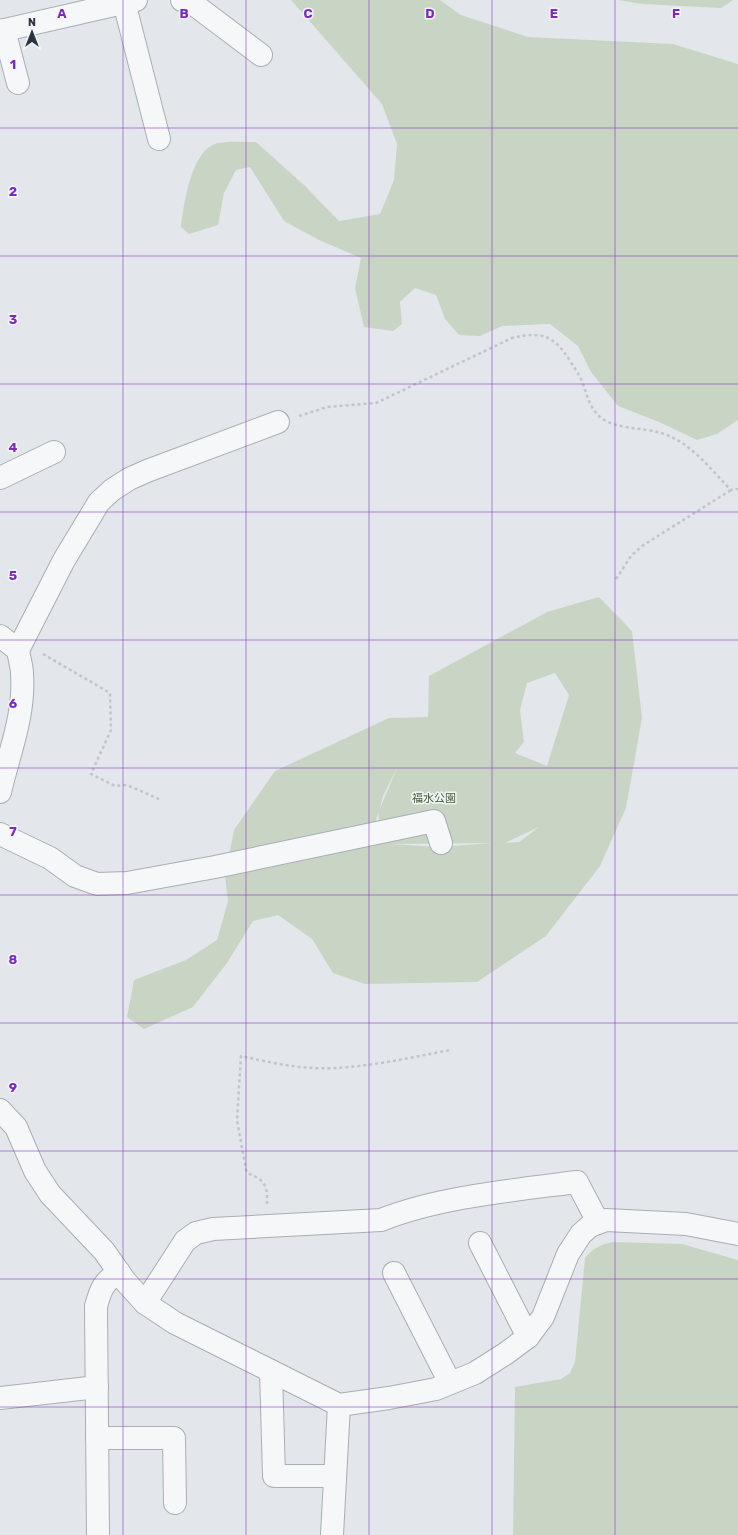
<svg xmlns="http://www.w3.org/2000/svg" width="738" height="1535" viewBox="0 0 738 1535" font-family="Rubik,'Noto Sans JP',sans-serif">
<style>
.green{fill:#c9d5c4;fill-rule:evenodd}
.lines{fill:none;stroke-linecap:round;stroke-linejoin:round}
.minor-casing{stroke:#a8aeb5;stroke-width:24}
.path{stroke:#c0c5ca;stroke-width:2.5;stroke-dasharray:3 3;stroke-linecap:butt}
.minor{stroke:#f5f7f9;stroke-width:22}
.grid{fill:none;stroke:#7b2cbf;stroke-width:1;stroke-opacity:0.55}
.labels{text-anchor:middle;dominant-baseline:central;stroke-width:3;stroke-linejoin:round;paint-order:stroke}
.park-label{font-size:11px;fill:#425f37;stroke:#f2f5f8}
.grid-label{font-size:13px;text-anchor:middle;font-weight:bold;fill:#7b2cbf;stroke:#f2f5f8;stroke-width:3;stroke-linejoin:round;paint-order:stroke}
</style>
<rect width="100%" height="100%" fill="#e3e7eb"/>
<!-- green -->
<g class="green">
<path d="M 291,0 L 440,0 L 461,15 L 528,37 L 673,44 L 738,64 L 738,420 L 717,434 L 697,440 L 659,422 L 618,406 L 591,372 L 578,346 L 550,324 L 502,326 L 480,336 L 459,335 L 445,319 L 436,295 L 415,288 L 400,302 L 402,324 L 393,331 L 364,327 L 355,288 L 361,258 L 319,240 L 284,221 L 250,167 L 236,170 L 224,193 L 218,225 L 189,234 L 181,227 C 184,204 191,149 218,143 C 230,141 244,142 256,142 L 304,185 L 339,221 L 380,214 L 394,180 L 397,144 L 382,104 Z"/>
<path d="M 618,0 L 733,0 L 721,8 L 642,4 Z"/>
<path d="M 599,597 L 632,631 L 642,718 L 626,808 L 600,866 L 546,936 L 477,982 L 365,984 L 333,973 L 312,939 L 278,915 L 253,921 L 227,963 L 193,1007 L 144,1029 L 127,1017 L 134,980 L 186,960 L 217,940 L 228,901 L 225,876 L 234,830 L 275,771 L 389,718 L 428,717 L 429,676 L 547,612 ZM 555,673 L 569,695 L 547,766 L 515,753 L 524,742 L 520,710 L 527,683 ZM 398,766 L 380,808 L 383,796 ZM 378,813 L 382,843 L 374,827 ZM 539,827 L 519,842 L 505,843 ZM 492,843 L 439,847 L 392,844 Z"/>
<path d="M 613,1242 L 682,1244 L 738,1260 L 738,1535 L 513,1535 L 515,1387 L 561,1379 L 570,1373 L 575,1362 L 585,1258 C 592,1249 601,1244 613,1242 Z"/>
</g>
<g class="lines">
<defs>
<g id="minor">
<path d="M 182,0 L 192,3 L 261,55"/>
<path d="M 124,2 L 159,139"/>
<path d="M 4,30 L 18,83"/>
<path d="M 0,31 L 136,0"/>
<path d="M 0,478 L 54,452"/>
<path d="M 0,636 L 18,650 C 19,658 22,666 22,674 C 25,715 9,753 0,792"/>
<path d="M 18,650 L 64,560 L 99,502 L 112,490 L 129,479 L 147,471 L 278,422"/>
<path d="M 0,834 L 50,858 L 75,876 L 97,884 L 127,883 L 215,867 L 434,821 L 441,843"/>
<path d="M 0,1110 L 16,1127 L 35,1171 L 50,1194 L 104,1251 L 125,1281 L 145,1303 L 175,1323 L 339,1405 L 389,1398 L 436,1389 L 475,1373 L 505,1354 L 528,1337 L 543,1317 L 568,1254 L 581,1234 L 590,1226 L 606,1220 L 686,1224 L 738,1234"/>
<path d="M 480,1243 L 528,1337"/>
<path d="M 394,1273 L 450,1383"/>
<path d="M 145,1303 L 185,1241 L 196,1233 L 213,1229 L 381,1220 C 438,1197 515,1190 577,1182 L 598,1222"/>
<path d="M 271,1371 L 274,1476 L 335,1476"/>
<path d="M 0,1398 L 97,1387"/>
<path d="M 97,1438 L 174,1438 L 175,1503"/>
<path d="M 98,1535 L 96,1306 C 101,1289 103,1282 119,1272"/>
<path d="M 332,1535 L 339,1405"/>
</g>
</defs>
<!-- minor casing -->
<use href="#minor" class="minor-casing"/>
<!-- path -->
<g class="path">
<path d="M 299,416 L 327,407 L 376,403 L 512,338 C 541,331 554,335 570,361 C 574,367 578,373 581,379 C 587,393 588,406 600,417 C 616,430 642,427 661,433 C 690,441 711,470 731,490 L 738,489"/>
<path d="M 616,579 L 631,556 L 642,546 L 731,490"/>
<path d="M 43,654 L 110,693 L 111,730 L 91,774 L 115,786 L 127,785 L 159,799"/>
<path d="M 267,1204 C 267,1195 268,1185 259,1179 C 254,1175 250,1176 246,1170 L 237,1120 L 241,1056 C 272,1063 304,1070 336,1068 C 374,1066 413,1057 451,1050"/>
</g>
<!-- minor -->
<use href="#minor" class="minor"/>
</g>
<!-- grid -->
<path class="grid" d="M 123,0 L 123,1535M 246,0 L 246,1535M 369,0 L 369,1535M 492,0 L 492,1535M 615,0 L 615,1535M 0,128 L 738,128M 0,256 L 738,256M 0,384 L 738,384M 0,512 L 738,512M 0,640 L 738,640M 0,768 L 738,768M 0,895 L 738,895M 0,1023 L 738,1023M 0,1151 L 738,1151M 0,1279 L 738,1279M 0,1407 L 738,1407"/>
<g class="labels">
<!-- park labels -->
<g class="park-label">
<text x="434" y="798">福水公園</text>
</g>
</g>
<g class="grid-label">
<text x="62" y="18">A</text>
<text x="184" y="18">B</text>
<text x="308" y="18">C</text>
<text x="430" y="18">D</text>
<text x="554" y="18">E</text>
<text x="676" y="18">F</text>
<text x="13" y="69">1</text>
<text x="13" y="196">2</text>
<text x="13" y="324">3</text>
<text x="13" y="452">4</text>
<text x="13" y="580">5</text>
<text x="13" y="708">6</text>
<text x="13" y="836">7</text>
<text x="13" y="964">8</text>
<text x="13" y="1092">9</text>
</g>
<!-- north arrow -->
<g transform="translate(32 32)" stroke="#f2f5f8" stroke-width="3" paint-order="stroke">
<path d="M0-3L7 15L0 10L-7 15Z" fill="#2a3543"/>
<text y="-6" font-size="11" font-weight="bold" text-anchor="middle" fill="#2a3543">N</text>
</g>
</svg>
